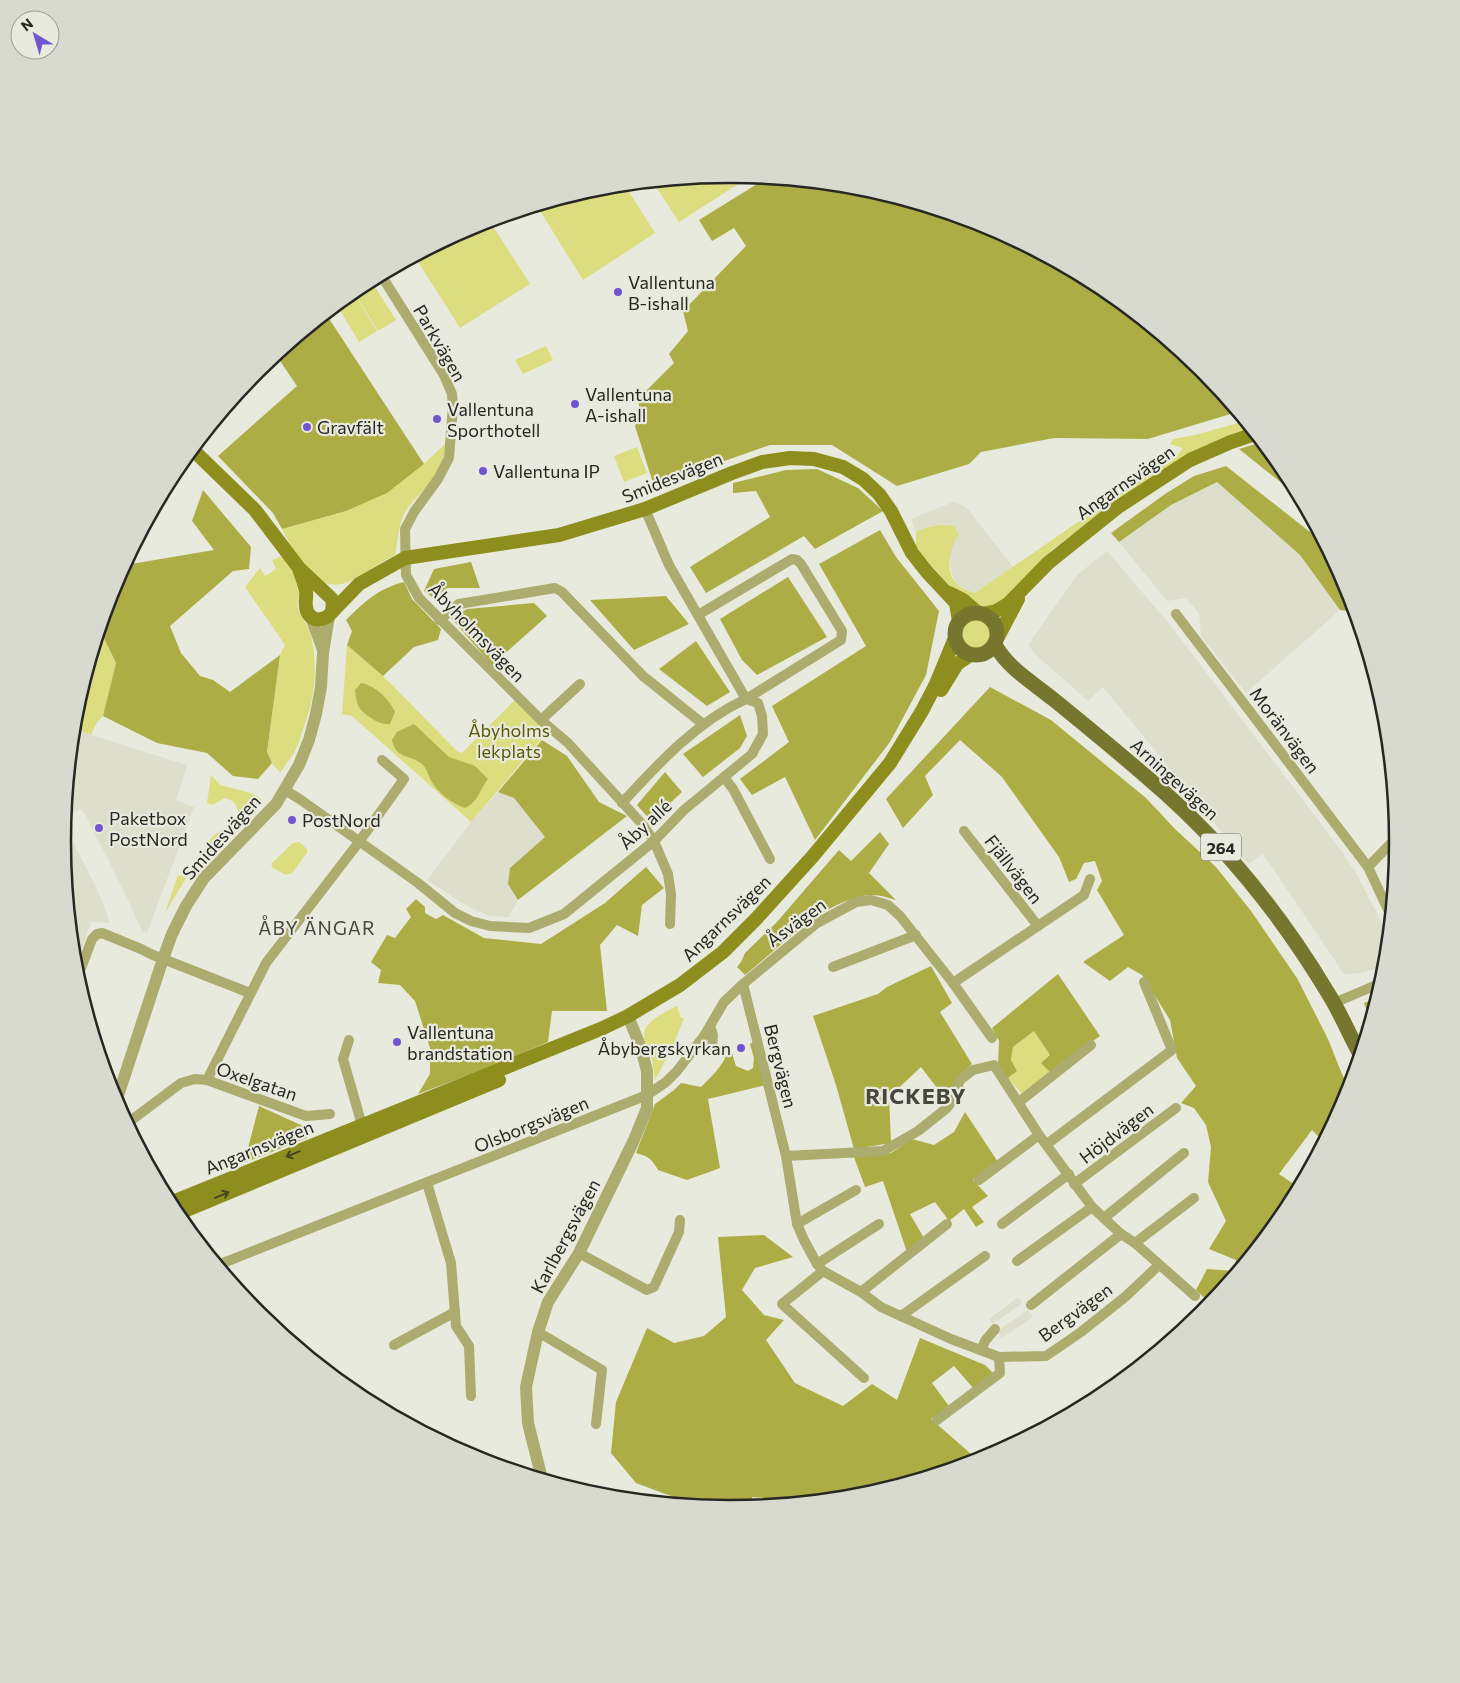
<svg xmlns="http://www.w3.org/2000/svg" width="1460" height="1683" viewBox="0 0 1460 1683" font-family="Commissioner,sans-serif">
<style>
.built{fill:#dddecc}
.green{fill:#dcdd7f}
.forest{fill:#adad46}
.water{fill:#b3b44d}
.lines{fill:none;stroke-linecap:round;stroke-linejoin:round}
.minor{stroke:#abac6e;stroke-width:10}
.tertiary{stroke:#abac6e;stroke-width:12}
.secondary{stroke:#8e8e1f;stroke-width:14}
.primary{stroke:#76762e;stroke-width:15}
.oneway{stroke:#464622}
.poi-dot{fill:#7055cf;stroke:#e9eade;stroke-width:2}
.labels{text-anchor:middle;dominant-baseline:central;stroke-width:4.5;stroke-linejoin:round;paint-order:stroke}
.shield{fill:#e9eade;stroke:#61625b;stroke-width:1}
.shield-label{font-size:16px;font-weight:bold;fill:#272723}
.poi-label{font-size:18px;fill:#272723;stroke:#e9eade;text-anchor:start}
.street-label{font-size:18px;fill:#272723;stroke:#e9eade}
.park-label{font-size:18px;fill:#585808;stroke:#e9eade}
.neighbourhood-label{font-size:19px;letter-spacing:1px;fill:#47473e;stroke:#e9eade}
.district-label{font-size:22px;font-weight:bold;letter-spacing:1px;fill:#47473e;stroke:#e9eade}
.rim{fill:none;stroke:#272723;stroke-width:2.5}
</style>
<rect width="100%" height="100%" fill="#e9eade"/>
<!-- built -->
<g class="built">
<path d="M 1217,482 L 1300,555 L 1340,610 L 1246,693 L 1201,636 L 1199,613 L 1186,598 L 1167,601 L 1119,542 L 1171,505 Z"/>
<path d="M 953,502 L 966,507 L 1014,568 L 975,593 L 965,590 L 955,582 L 951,570 L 950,555 L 953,541 L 954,526 L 945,524 L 929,526 L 916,532 L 911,519 Z"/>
<path d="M 1107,551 L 1171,626 L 1340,849 L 1356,873 L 1388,935 L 1385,966 L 1361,973 L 1344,974 L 1263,854 L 1248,864 L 1103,687 L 1088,701 L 1035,654 L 1028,645 L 1077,575 Z"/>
<path d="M 74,727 L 91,735 L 187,765 L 176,800 L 194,807 L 147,933 L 143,932 L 109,861 L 82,809 L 65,815 Z"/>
<path d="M 498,792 L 514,798 L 545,837 L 510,868 L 508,884 L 518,900 L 509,917 L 489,916 L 467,906 L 427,880 L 471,822 Z"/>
<path d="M 64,823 L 100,896 L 110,923 L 91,922 L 75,968 L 63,841 Z"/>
<path d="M 1396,862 L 1393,888 L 1386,876 Z"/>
<path d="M 1018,1297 L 1022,1303 L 993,1324 L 989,1319 Z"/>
<path d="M 1028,1310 L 1033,1317 L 1002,1338 L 997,1331 Z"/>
</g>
<!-- green -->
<g class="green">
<path d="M 730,174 L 751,176 L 679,222 L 653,182 Z"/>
<path d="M 624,184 L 655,233 L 583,280 L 537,206 L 600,187 Z"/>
<path d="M 489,220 L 530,284 L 460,328 L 415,257 L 475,225 Z"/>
<path d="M 375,287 L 396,320 L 378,331 L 357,297 Z"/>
<path d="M 357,298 L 377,331 L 359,342 L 339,309 Z"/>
<path d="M 546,346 L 553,360 L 523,374 L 515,360 Z"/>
<path d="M 1245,421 L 1252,431 L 1125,495 L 1054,548 L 1030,572 L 1003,603 L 985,608 L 975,606 L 952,588 L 925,559 L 916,546 L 916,532 C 929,526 940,523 954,526 L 959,534 C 950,546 944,572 957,584 C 962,589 969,591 975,593 L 1123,491 L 1173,460 L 1183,448 L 1170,444 L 1173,439 L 1195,435 Z"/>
<path d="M 446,443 C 445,459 439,473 428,485 C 420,495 408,504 403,516 C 398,528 398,542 395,555 C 379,563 364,575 348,582 C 314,596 295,553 282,529 L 346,511 L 424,464 Z"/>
<path d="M 637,447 L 647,473 L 624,482 L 614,456 Z"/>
<path d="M 282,556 C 291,563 299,578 299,589 C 300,596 296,601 298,608 C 301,617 307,624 310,632 C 319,665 315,698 303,729 C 301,736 299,744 295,751 C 291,758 285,765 280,773 L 272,763 L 267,752 L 280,655 L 285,645 L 245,587 L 260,568 L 265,576 L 276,569 L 272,560 Z"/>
<circle cx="976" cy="633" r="16"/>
<path d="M 100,630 L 116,663 L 103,716 L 97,722 L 91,735 L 74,727 L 75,711 Z"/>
<path d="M 347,645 L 383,676 L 457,751 L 462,753 L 518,697 L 551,728 L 471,822 L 352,716 L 342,714 Z"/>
<path d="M 211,775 L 220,785 L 251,793 L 262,799 L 196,869 C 201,859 205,845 212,837 C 220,828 240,827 238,811 C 237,803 232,800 225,798 L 212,805 L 207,803 Z"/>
<path d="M 299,842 L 307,849 L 307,853 L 292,873 L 286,875 L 273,868 L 271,864 L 293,843 Z"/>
<path d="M 178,875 L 186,878 L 165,913 Z"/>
<path d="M 677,1006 L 681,1018 L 684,1018 L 673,1046 L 655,1080 C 654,1073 653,1066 652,1060 C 649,1049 639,1037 647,1026 C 654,1017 667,1011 677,1006 Z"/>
<path d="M 1034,1031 L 1050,1055 L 1050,1072 L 1023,1095 L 1008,1078 L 1017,1071 L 1011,1060 L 1013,1047 Z"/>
</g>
<!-- forest -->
<g class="forest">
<path d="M 767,178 L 861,187 L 986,225 L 1101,287 L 1202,370 L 1237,412 L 1148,439 L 1054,438 L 981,452 L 969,464 L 897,486 L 832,445 L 770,445 L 654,486 L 635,426 L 640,412 L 638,399 L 674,363 L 669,354 L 688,331 L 683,311 L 746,246 L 734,228 L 712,241 L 699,220 Z"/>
<path d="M 326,314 L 424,464 L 387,493 L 346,511 L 282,529 L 273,513 L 218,456 L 297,386 L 276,355 Z"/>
<path d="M 1262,442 L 1285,471 L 1299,497 L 1239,449 Z"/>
<path d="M 1226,466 L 1324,543 L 1347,586 L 1355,612 L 1340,610 L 1300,555 L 1217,482 L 1171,505 L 1119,542 L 1111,533 L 1165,494 L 1194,476 Z"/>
<path d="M 817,469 L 858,488 L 883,511 L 815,549 L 804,536 L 706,593 L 690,567 L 770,517 L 756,491 L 733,493 L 733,483 L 786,470 Z"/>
<path d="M 203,490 L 251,547 L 249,569 L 233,571 L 170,626 L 181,653 L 200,676 L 213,680 L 230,692 L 280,655 L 267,752 L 272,763 L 258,779 L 233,776 L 207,753 L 157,743 L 103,716 L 116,663 L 100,630 L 113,586 L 125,565 L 214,550 L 192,521 Z"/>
<path d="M 880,530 L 896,557 L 939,611 L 926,675 L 890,742 L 815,840 L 785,777 L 752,795 L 740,779 L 789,742 L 772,706 L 866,646 L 819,564 Z"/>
<path d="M 471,562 L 480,588 L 447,588 L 439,602 L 424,591 L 434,569 Z"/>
<path d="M 788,577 L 827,637 L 757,675 L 742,660 L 720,619 Z"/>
<path d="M 404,582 L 412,599 L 441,629 L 438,640 L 414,647 L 383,676 L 347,645 L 352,631 L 346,620 C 365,601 378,589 404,582 Z"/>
<path d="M 666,596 L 689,624 L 634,650 L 590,600 Z"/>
<path d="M 534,603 L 547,616 L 492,665 L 451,618 L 467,609 Z"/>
<path d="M 696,641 L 730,692 L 707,706 L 659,669 Z"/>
<path d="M 990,687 L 1051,720 L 1146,798 L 1175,829 L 1216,867 L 1251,911 L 1297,978 L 1328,1039 L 1342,1074 L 1349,1088 L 1347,1097 L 1323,1141 L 1312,1130 L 1279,1174 L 1298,1187 L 1285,1213 L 1210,1303 L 1196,1290 L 1207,1269 L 1234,1271 L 1236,1260 L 1209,1249 L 1226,1221 L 1208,1182 L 1211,1147 L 1206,1125 L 1194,1108 L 1181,1103 L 1196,1086 L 1177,1058 L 1170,1020 L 1142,975 L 1128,967 L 1110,981 L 1083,962 L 1124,935 L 1097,890 L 1102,881 L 1095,861 L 1084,863 L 1076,879 L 1069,882 L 1059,857 L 1002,777 L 960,740 L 925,776 L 933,795 L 903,828 L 886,799 Z"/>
<path d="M 740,715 L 747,736 L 740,748 L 703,777 L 683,754 Z"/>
<path d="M 542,740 L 567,756 L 599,802 L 627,816 L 518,900 L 508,884 L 510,868 L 545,837 L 514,798 L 498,792 Z"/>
<path d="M 665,772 L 682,792 L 651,821 L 637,805 Z"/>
<path d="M 880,832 L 889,844 L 869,873 L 896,900 C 889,898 880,895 873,895 C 828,896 779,948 745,975 L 737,967 L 741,962 L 745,953 L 776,923 L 839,850 L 851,861 Z"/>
<path d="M 646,867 L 664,888 L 642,905 L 638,936 L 617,925 L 600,945 L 607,1011 L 552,1011 L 548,1042 L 490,1067 L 418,1094 L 430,1074 L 430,1048 L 415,1001 L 400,985 L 378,983 L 381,970 L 371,962 L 387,935 L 395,938 L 411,917 L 406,909 L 416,899 L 425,907 L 425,913 L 436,919 L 443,915 L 484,938 L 541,944 L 605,903 Z"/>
<path d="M 931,966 L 952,1003 L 940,1012 L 972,1064 C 961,1073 954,1081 952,1096 L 947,1101 L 921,1067 L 889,1097 L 891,1143 L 854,1149 L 836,1085 L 813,1016 L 878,994 L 887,987 Z"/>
<path d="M 1058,974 L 1100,1036 L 1050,1072 L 1041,1063 L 1050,1055 L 1034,1031 L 1013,1047 L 1011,1060 L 1017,1071 L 1008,1078 L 998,1064 L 999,1041 L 992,1028 Z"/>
<path d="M 1377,998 L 1370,1019 L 1364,1003 Z"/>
<path d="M 756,1040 L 766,1085 L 708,1099 L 720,1168 L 687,1180 L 658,1170 C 652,1159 648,1156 636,1153 L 655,1104 L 674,1090 L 681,1083 L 701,1087 C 712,1076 723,1066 728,1051 L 731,1050 L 736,1066 L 748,1071 L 753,1068 L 754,1058 L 750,1044 Z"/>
<path d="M 259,1106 L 303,1126 L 307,1138 L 244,1163 Z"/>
<path d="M 965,1112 L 998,1162 L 973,1180 L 988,1196 L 972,1207 L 984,1222 L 976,1227 L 964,1209 L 949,1221 L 935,1202 L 910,1214 L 924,1238 L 907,1252 L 883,1181 L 865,1187 L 854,1157 L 891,1153 L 912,1139 L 934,1145 L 954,1132 Z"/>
<path d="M 764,1235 L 793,1257 L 755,1268 L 742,1290 L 764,1315 L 784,1320 L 766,1340 L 795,1383 L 843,1406 L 872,1384 L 897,1400 L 920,1338 L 985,1365 L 993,1373 L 973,1388 L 954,1366 L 932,1383 L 949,1406 L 931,1419 L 978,1460 L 860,1496 L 763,1506 L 764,1498 L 752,1497 L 751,1506 L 676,1498 L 636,1483 L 611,1453 L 616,1402 L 647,1328 L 674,1343 L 704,1336 L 726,1317 L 718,1237 Z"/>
</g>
<!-- water -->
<g class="water">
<path d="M 361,683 C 375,685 390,700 395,712 L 390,724 C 380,726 360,713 357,703 C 356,699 356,694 355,690 Z"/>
<path d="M 414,724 L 449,757 L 475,766 L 488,779 C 479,791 479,801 465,808 C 453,804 438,793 432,782 C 428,776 428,770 423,765 C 410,753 397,761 392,740 L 397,732 Z"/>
</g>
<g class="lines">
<!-- minor -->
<g class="minor">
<path d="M 381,275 L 444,375 L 452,394 L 453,406 L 449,458 L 438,479 L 414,512 L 405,529 L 406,575 L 419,598 L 541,720 L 568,743 L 643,825 L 654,841 L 668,874 L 671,894 L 670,924"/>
<path d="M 645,509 L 669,565 L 746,699 L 841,640 L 842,631 L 801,564 L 797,560 L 792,559 L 698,615"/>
<path d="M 1176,614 L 1368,867 L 1390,914"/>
<path d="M 439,620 L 459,604 L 555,588 L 562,592 L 643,676 L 703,724"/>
<path d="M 541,720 L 580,684"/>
<path d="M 724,777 L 733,789 L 770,859"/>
<path d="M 285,790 L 301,800 L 418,883 L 455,913 L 471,921 L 490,926 L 529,928 L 564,914 L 654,841 L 684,810 L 752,754 L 763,734 L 762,716 L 758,703 L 746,699 C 696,722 659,763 622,803"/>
<path d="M 964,831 L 1038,926"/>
<path d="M 1368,867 L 1397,837"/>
<path d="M 833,967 L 916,935"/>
<path d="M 77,979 L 92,939 L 97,934 L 102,933 L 141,949 L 153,955 L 250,993"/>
<path d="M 953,983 L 992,1038"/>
<path d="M 743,984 L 786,1156 L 797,1224 L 804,1240 L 817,1264 L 823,1271 L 861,1292 L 881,1307 L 951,1339 L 999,1357 L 1046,1356 L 1081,1332 L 1125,1297 L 1159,1265"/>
<path d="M 1334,1003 L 1381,983"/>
<path d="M 710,1026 L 713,1035 L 712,1050"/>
<path d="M 349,1040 L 343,1059 L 364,1132"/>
<path d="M 207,1080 L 266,963 L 359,842 L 404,779 L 382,760"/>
<path d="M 1019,1102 L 1091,1045"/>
<path d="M 127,1122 L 129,1122 L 181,1083 L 195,1079 L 207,1080 L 306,1116 L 330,1114"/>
<path d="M 1047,1144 L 1172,1050 L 1144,982"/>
<path d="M 786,1156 L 883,1151 L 918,1131 L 947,1108 L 954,1098 L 960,1080 L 973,1070 L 994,1065 L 1039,1135 L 1092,1207 L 1121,1234 L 1135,1243 L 1195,1296"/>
<path d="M 979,1180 L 1039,1135"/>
<path d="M 427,1183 L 451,1263 L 456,1326 L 469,1346 L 471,1396"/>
<path d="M 1074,1184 L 1176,1108"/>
<path d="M 1104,1218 L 1184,1153"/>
<path d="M 797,1224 L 856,1190"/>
<path d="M 1002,1224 L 1069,1174"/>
<path d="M 1135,1243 L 1194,1198"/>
<path d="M 579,1253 L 647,1290 L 654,1287 L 679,1232 L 680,1220"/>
<path d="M 1017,1261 L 1092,1207"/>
<path d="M 817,1264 L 879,1224"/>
<path d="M 218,1265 L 647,1095 L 666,1082 L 677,1071 L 704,1036 L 724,1002 L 743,984 L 817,923 L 856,902 L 871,900 L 888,905 L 900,916 L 953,983 L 1084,895 L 1090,879"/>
<path d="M 823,1271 L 782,1304 L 864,1378"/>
<path d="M 861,1292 L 947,1224"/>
<path d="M 1031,1305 L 1121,1234"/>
<path d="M 901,1316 L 985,1256"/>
<path d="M 538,1332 L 602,1370 L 596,1424"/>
<path d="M 294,1343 L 295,1343"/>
<path d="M 394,1345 L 455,1312"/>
<path d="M 981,1350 L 985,1341 L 995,1329"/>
<path d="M 937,1420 L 1000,1373 L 999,1357"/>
<path d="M 755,1506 L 755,1507"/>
</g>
<!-- tertiary -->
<g class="tertiary">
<path d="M 311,617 L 323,650"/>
<path d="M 116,1102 L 163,959 L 172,934 L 186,906 L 204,878 L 276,804 L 299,765 L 309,740 L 316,714 L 321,687 L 323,653 L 329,616"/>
<path d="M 542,1479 L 528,1423 L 526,1387 L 538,1332 L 548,1302 L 579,1253 L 634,1140 L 647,1108 L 647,1071 L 641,1048 L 628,1016"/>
</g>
<!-- secondary -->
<g class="secondary">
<path d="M 192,449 L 255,510 L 299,568 L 331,598 L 333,602 L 332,612 C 325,621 312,623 307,611 C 304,604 307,598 306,591 C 305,584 301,576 299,568"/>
<path d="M 949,593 L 963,600 L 978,613"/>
<path d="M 332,612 L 359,584 L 405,558 L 559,535 L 645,509 L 732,473 L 762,462 L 790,458 L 814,459 L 843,467 L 863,479 L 879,494 L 891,511 L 912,553 L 927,572 L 956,603 L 959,621"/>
<path d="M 983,614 L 996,611 L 1008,604 L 1048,563 L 1118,507 L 1190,460 L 1231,442 L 1255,434"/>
<path d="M 998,637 L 1018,599"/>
<path d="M 941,690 L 957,664 L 970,655"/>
<path d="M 170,1203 L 603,1028 L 628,1016 L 680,985 L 723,952 L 756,919 L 813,856 L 890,763 L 922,711 L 936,684 L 955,638"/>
<path d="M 177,1214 L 499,1080"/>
</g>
<!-- primary -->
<g class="primary">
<circle cx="976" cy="634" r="21"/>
<path d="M 995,645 C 1009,669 1032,682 1053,699 C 1085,725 1118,752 1149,779 C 1221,840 1280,913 1328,993 C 1340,1012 1349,1034 1360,1054"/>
</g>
</g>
<!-- one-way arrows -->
<defs><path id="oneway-shaft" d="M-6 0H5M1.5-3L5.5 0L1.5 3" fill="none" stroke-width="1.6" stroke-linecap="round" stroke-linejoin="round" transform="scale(1.25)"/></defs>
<g class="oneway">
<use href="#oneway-shaft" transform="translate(293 1154) rotate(158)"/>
<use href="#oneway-shaft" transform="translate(222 1195) rotate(-23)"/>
</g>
<!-- markers -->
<g class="poi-dot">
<circle cx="618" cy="292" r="5"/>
<circle cx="575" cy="404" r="5"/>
<circle cx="437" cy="419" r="5"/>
<circle cx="307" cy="427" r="5"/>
<circle cx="483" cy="471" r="5"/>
<circle cx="292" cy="820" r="5"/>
<circle cx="99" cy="828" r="5"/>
<circle cx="397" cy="1042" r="5"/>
<circle cx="741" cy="1048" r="5"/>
</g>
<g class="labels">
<!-- shield labels -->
<rect class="shield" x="1201" y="833.5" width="40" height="27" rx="4"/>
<g class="shield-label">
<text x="1221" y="847">264</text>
</g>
<!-- poi labels -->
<g class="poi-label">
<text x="628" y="282">Vallentuna<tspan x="628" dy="21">B-ishall</tspan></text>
<text x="585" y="394">Vallentuna<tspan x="585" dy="21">A-ishall</tspan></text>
<text x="447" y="409">Vallentuna<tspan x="447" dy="21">Sporthotell</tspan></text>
<text x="317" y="427">Gravfält</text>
<text x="493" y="471">Vallentuna IP</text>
<text x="109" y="818">Paketbox<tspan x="109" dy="21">PostNord</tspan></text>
<text x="302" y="820">PostNord</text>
<text x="407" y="1032">Vallentuna<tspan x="407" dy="21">brandstation</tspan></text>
<text x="731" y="1048" text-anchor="end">Åbybergskyrkan</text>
</g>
<!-- street labels -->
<g class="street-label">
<text transform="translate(440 343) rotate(60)">Parkvägen</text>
<text transform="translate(672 477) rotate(-22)">Smidesvägen</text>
<text transform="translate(1125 482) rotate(-35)">Angarnsvägen</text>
<text transform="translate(477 632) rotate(46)">Åbyholmsvägen</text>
<text transform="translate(1285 730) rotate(53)">Moränvägen</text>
<text transform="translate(1175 779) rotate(42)">Arningevägen</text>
<text transform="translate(645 824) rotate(-43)">Åby allé</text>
<text transform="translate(221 837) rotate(-48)">Smidesvägen</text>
<text transform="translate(1014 869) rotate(52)">Fjällvägen</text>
<text transform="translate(726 918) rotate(-44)">Angarnsvägen</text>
<text transform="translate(796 922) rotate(-36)">Åsvägen</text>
<text transform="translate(781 1066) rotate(76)">Bergvägen</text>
<text transform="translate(257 1081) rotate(19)">Oxelgatan</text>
<text transform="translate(531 1124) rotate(-22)">Olsborgsvägen</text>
<text transform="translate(1116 1133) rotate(-37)">Höjdvägen</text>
<text transform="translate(259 1147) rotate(-22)">Angarnsvägen</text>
<text transform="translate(565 1236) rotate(-62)">Karlbergsvägen</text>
<text transform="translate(1075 1312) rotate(-36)">Bergvägen</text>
</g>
<!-- park labels -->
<g class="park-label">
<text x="509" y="730">Åbyholms<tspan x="509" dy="21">lekplats</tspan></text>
</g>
<!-- neighbourhood labels -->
<g class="neighbourhood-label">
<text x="317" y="927">ÅBY ÄNGAR</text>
</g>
<!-- district labels -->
<g class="district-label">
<text x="916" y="1095">RICKEBY</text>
</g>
</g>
<!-- crop -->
<path d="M0 0H1460V1683H0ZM729 183H731A658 658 0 0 1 1389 841V842A658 658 0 0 1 731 1500H729A658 658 0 0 1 71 842V841A658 658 0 0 1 729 183Z" fill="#d9dacf" fill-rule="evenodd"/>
<path class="rim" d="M729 183H731A658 658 0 0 1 1389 841V842A658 658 0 0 1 731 1500H729A658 658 0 0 1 71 842V841A658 658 0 0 1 729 183Z"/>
<!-- north arrow -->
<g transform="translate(35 35) rotate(322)"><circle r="24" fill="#e9eade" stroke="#9b9c93"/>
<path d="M0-4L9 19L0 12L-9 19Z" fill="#7055cf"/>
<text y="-8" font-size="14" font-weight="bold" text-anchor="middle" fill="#272723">N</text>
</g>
</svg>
